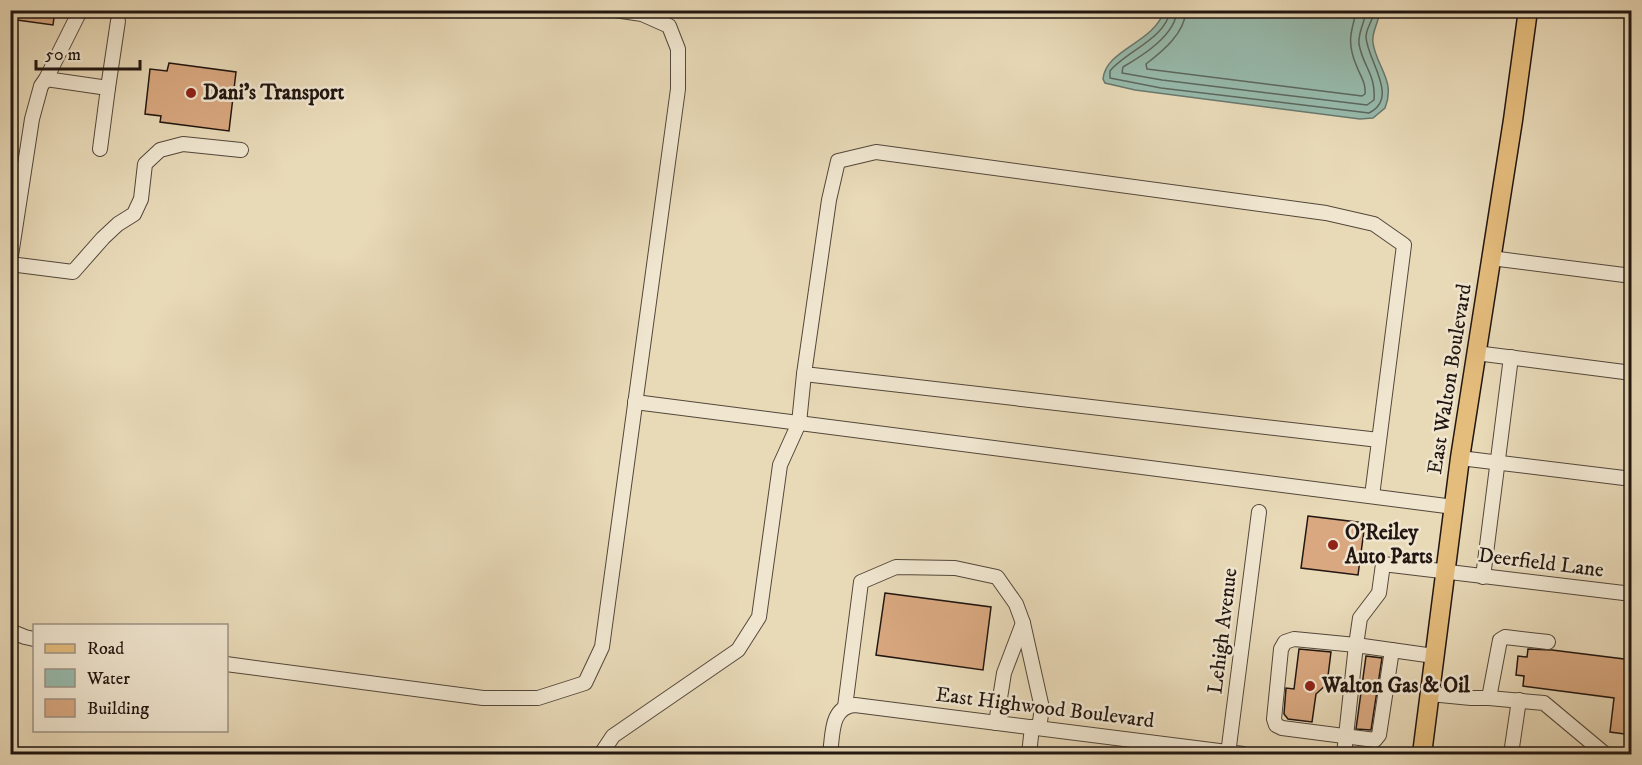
<svg xmlns="http://www.w3.org/2000/svg" width="1642" height="765" viewBox="0 0 1642 765" font-family="'IM FELL DW Pica',serif">
<style>
.water{fill:#97baac;stroke:#68786e;stroke-width:1.5}
.lines{fill:none;stroke-linecap:round;stroke-linejoin:round}
.shore{stroke:#5c685e;stroke-width:1.5}
.building{fill:#d9a880;stroke:#211611;stroke-width:1.5}
.minor-casing{stroke:#53473a;stroke-width:16}
.major-casing{stroke:#211611;stroke-width:21}
.minor{stroke:#f0e6d0;stroke-width:14}
.major{stroke:#e4bc7c;stroke-width:18}
.poi-dot{fill:#8f2418;stroke:#f0e6d0;stroke-width:2}
.labels{text-anchor:middle;dominant-baseline:central;stroke-width:5;stroke-linejoin:round;paint-order:stroke}
.poi-label{font-size:21px;font-weight:bold;fill:#211611;stroke:#f0e6d0;text-anchor:start}
.street-label{font-size:21px;fill:#211611;stroke:#f0e6d0}
</style>
<rect width="100%" height="100%" fill="#e8d9b7"/>
<filter id="stains"><feTurbulence type="fractalNoise" baseFrequency=".00333" numOctaves="4"/><feColorMatrix values="0 0 0 0 .2 0 0 0 0 .09 0 0 0 0 .02 0 0 0 .5 -.17"/></filter>
<radialGradient id="worn" r=".72"><stop offset=".6" stop-color="#630" stop-opacity="0"/><stop offset="1" stop-color="#630" stop-opacity=".3"/></radialGradient>
<!-- water -->
<path class="water" d="M 1164,11 L 1379,11 C 1380,22 1371,31 1373,43 C 1377,68 1396,81 1385,108 L 1373,118 L 1360,119 L 1135,90 L 1105,83 L 1103,79 C 1106,49 1154,43 1164,11 Z"/>
<g class="lines">
<!-- shore -->
<g class="shore">
<path d="M 1170,10 C 1167,38 1125,52 1110,71 L 1110,78 L 1161,88 L 1369,113 C 1400,98 1367,60 1366,37 C 1366,27 1374,20 1374,10"/>
<path d="M 1177,10 C 1176,35 1142,56 1123,67 L 1122,73 L 1162,80 L 1367,105 L 1374,100 C 1376,74 1363,67 1359,44 C 1358,31 1365,23 1366,10"/>
<path d="M 1186,10 C 1185,33 1163,51 1146,64 L 1147,69 L 1362,96 L 1365,94 C 1366,83 1361,77 1357,67 C 1347,44 1350,33 1357,10"/>
</g>
</g>
<!-- building -->
<g class="building">
<path d="M 10,10 L 55,10 L 53,25 L 10,19 Z"/>
<path d="M 169,63 L 236,72 L 229,131 L 160,122 L 161,116 L 145,114 L 150,69 L 167,71 Z"/>
<path d="M 1308,516 L 1365,523 L 1358,575 L 1301,568 Z"/>
<path d="M 885,593 L 991,607 L 983,670 L 876,655 Z"/>
<path d="M 1299,649 L 1331,652 L 1327,684 L 1316,694 L 1312,722 L 1288,719 L 1284,714 L 1286,688 L 1294,689 Z"/>
<path d="M 1528,649 L 1552,650 L 1632,660 L 1632,735 L 1610,732 L 1614,698 L 1523,686 L 1524,676 L 1516,675 L 1518,656 L 1527,657 Z"/>
<path d="M 1366,656 L 1382,658 L 1371,730 L 1356,729 Z"/>
</g>
<g class="lines">
<defs>
<g id="minor">
<path d="M 46,79 L 78,15 L 82,10"/>
<path d="M 108,88 L 118,21"/>
<path d="M 1491,258 L 1632,276"/>
<path d="M 10,262 L 32,119 L 41,86 L 46,79 L 108,88 L 100,149"/>
<path d="M 10,264 L 73,272 L 103,238 L 118,224 L 134,214 L 141,199 L 145,164 L 160,150 L 183,144 L 241,150"/>
<path d="M 1476,353 L 1632,373"/>
<path d="M 635,402 L 1454,507"/>
<path d="M 1460,458 L 1632,479"/>
<path d="M 1372,496 L 1404,245 L 1374,224 L 1326,213 L 876,152 L 838,161 L 829,200 L 804,374 L 1379,440"/>
<path d="M 1483,577 L 1511,357"/>
<path d="M 10,631 L 25,637 L 34,639"/>
<path d="M 1392,650 L 1379,735 L 1375,740 L 1282,728 L 1276,725 L 1274,719 L 1281,649 L 1285,642 L 1294,639 L 1356,645 L 1360,618 L 1379,593 L 1383,564 L 1632,594"/>
<path d="M 226,664 L 483,698 L 538,698 L 585,683 L 602,647 L 678,89 L 678,49 L 669,26 L 642,14 L 615,10"/>
<path d="M 1430,694 L 1471,698 L 1489,698 L 1544,703 L 1605,754"/>
<path d="M 1489,698 L 1500,640 L 1505,637 L 1548,642"/>
<path d="M 845,707 L 861,582 L 896,567 L 955,568 L 997,577 L 1016,604 L 1023,623 L 1042,708 L 1039,728"/>
<path d="M 996,723 L 1004,673 L 1023,623"/>
<path d="M 601,754 L 613,736 L 738,650 L 759,617 L 780,465 L 799,423 L 804,374"/>
<path d="M 830,754 C 833,735 830,707 855,705 L 1243,754"/>
<path d="M 1029,754 L 1032,727"/>
<path d="M 1228,754 L 1259,512"/>
<path d="M 1344,754 L 1356,645 L 1434,656"/>
<path d="M 1511,754 L 1519,700"/>
</g>
<path id="major" d="M 1422,754 L 1460,458 L 1513,120 L 1528,10"/>
</defs>
<!-- minor casing -->
<use href="#minor" class="minor-casing"/>
<!-- major casing -->
<use href="#major" class="major-casing"/>
<!-- minor -->
<use href="#minor" class="minor"/>
<!-- major -->
<use href="#major" class="major"/>
</g>
<!-- markers -->
<g class="poi-dot">
<circle cx="191" cy="93" r="6"/>
<circle cx="1333" cy="545" r="6"/>
<circle cx="1310" cy="686" r="6"/>
</g>
<g class="labels">
<!-- poi labels -->
<g class="poi-label">
<text x="203" y="93">Dani's Transport</text>
<text x="1345" y="533">O'Reiley<tspan x="1345" dy="24">Auto Parts</tspan></text>
<text x="1322" y="686">Walton Gas &amp; Oil</text>
</g>
<!-- street labels -->
<g class="street-label">
<text transform="translate(1450 379) rotate(-81)">East Walton Boulevard</text>
<text transform="translate(1541 563) rotate(7)">Deerfield Lane</text>
<text transform="translate(1223 631) rotate(-83)">Lehigh Avenue</text>
<text transform="translate(1045 708) rotate(7)">East Highwood Boulevard</text>
</g>
</g>
<!-- margin -->
<rect width="1642" height="765" fill="none" stroke="#e8d9b7" stroke-width="36"/>
<rect x="12" y="12" width="1618" height="741" fill="none" stroke="#211611" stroke-width="3"/>
<rect x="18" y="18" width="1606" height="729" fill="none" stroke="#211611" stroke-width="1.5"/>
<!-- legend -->
<rect x="33" y="624" width="195" height="108" fill="#f0e6d0" stroke="#9d9384" stroke-width="1.5"/>
<rect x="45" y="644" width="30" height="9" fill="#e4bc7c" stroke="#9d9384" stroke-width="1.5"/>
<text x="87" y="654" font-size="18" fill="#211611">Road</text>
<rect x="45" y="669" width="30" height="18" fill="#97baac" stroke="#9d9384" stroke-width="1.5"/>
<text x="87" y="684" font-size="18" fill="#211611">Water</text>
<rect x="45" y="699" width="30" height="18" fill="#d9a880" stroke="#9d9384" stroke-width="1.5"/>
<text x="87" y="714" font-size="18" fill="#211611">Building</text>
<!-- scale -->
<path d="M36 60v9h104v-9" fill="none" stroke="#211611" stroke-width="3"/>
<text x="45" y="60" font-size="18" fill="#211611" stroke="#f0e6d0" stroke-width="4.5" paint-order="stroke">50 m</text>
<rect width="100%" height="100%" filter="url(#stains)"/>
<rect width="100%" height="100%" fill="url(#worn)"/>
</svg>
